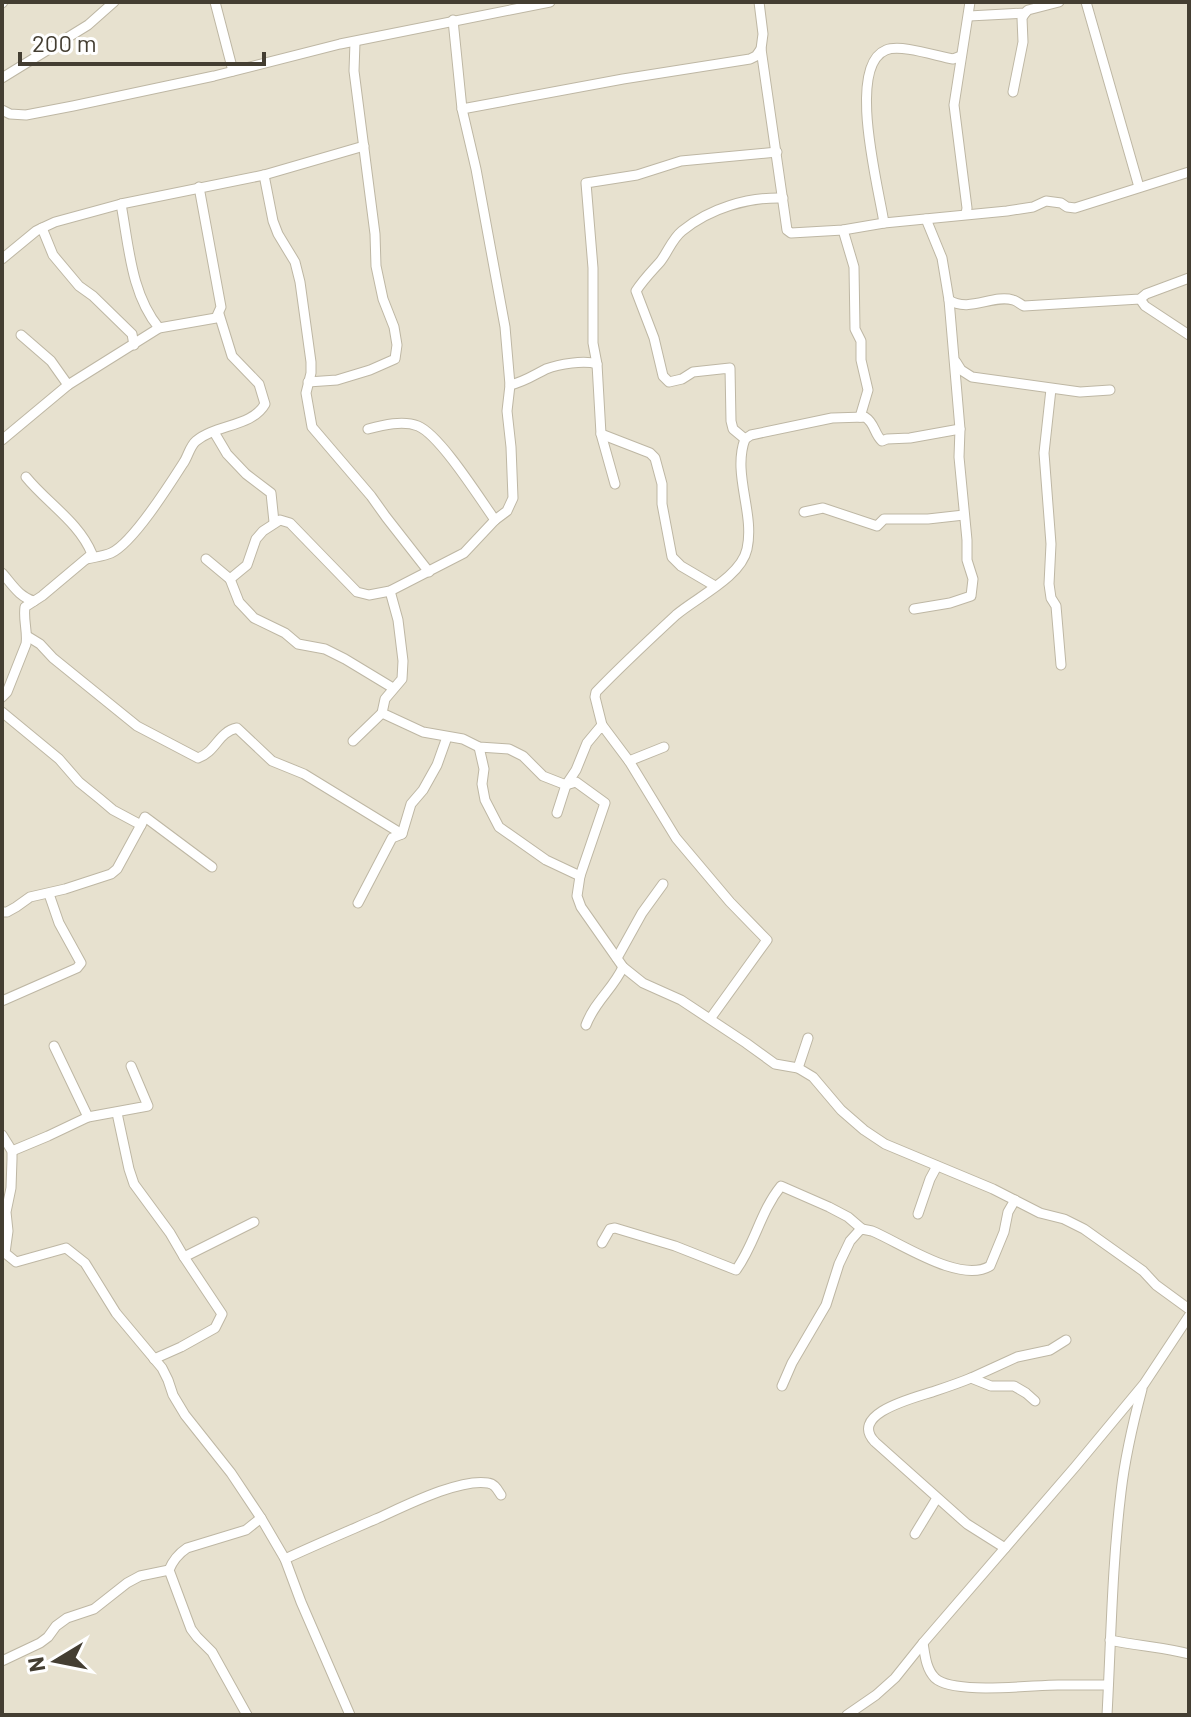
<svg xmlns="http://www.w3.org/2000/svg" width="1191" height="1717" viewBox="0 0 1191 1717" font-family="Barlow,sans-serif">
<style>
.residential{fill:#e7e1cf}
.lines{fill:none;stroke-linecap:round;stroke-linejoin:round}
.minor-casing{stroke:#beb7a4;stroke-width:11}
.minor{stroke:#fff;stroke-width:9}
</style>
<rect width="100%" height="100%" fill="#f2eee1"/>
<!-- residential -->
<rect class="residential" x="2" y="2" width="1187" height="1713"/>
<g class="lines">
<defs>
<g id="minor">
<path d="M 215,2 L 233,71"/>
<path d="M 759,2 L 763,34 L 761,49 L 787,230 L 791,233 L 843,230 L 884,223 L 1007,211 L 1033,207 L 1046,201 L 1061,203 L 1067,207 L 1075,208 L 1189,172"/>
<path d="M 1086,2 L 1139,187"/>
<path d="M 2,3 L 3,2"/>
<path d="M 969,16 L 1025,13 L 1028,10 L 1059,2"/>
<path d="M 2,78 L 88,25 L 114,2"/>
<path d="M 1013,92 L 1023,42 L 1022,18 L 1025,13"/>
<path d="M 462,109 L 623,79 L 750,59 L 756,56 L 761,49"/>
<path d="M 2,110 L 10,114 L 26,115 L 73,106 L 214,76 L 340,44 L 550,2"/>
<path d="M 264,175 L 273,221 L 278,234 L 295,262 L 300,282 L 311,362 L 311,373 L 306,393 L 312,427 L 371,496 L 386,517 L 429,572"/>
<path d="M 121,204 C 129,247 131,294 159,328"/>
<path d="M 966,214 L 967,208 L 954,105 L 970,2"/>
<path d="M 884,223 C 879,189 846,66 886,50 C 901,44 936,56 953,59 L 961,56"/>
<path d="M 843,230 L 854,267 L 855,329 L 861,341 L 861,360 L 868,390 L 860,417"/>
<path d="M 2,259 L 36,231 L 42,228"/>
<path d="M 1140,299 L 1145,306 L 1189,335"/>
<path d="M 949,300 C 969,313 993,294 1013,300 C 1017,301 1020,304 1024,306 L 1140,299 L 1146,294 L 1189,278"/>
<path d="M 21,335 L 51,361 L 68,385"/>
<path d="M 134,345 L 132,334 L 93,296 L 79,286 L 53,255 L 42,228 L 55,222 L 121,204 L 264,175 L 364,146"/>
<path d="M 956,362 L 961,370 L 972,377 L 1080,392 L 1110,390"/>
<path d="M 308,382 L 337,380 L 370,370 L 395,359 L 397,345 L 394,327 L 383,299 L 376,266 L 375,234 L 354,71 L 355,42"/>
<path d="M 510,385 C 524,382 534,375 546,369 C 559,364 584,360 597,364"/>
<path d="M 1051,389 L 1044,453 L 1051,544 L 1049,584 L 1051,598 L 1056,606 L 1061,665"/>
<path d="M 368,429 C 383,425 403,420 418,426 C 440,435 480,499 495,520"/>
<path d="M 214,432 L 227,454 L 246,474 L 271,493 L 274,522"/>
<path d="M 601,434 L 650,453 L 655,458 L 662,484 L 662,504 L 672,557 L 681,566 L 715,586"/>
<path d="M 745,439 L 733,429 L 731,421 L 730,368 L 693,372 L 682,379 L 669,382 L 663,376 L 654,338 L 636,291 C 643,280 651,272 660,262 C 668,252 672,239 682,231 C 710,208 748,197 783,198"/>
<path d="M 745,439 L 751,435 L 832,418 L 865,417 C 875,423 874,434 882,441 L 887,439 L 910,438 L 960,429"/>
<path d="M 2,440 L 68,385 L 159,328 L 216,318 L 221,307 L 199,187"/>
<path d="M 615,484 L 601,434 L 597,364 L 593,343 L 593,268 L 586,183 L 637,175 L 681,161 L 777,152"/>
<path d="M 804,512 L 823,508 L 877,526 L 884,519 L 928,519 L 964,515"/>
<path d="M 87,559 C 95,557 104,556 111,553 C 133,543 170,484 184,462 C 188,456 190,446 196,441 C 216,424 252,427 265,404 L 259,384 L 232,356 L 219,314"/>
<path d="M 206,559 L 230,579 L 247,565 L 256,539 L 263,531 L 280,520 L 290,523 L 357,592 L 369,595 L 390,591 L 464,553 L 495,520 L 507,511 L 513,498 L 511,447 L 507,411 L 510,385 L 505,327 L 476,169 L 462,109 L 453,20"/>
<path d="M 2,573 C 12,584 19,597 34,601"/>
<path d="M 230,579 L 239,602 L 254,618 L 285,633 L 298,644 L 325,649 L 345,659 L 393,688"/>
<path d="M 390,591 L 398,620 L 403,661 L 402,679 L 385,699 L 382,713 L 423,732 L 463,739 L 479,747 L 509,749 L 523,756 L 543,776 L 566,785 L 557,813"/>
<path d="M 914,609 L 950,603 L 971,596 L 973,579 L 967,560 L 967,540 L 959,457 L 960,429 L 949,300 L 942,258 L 926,219"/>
<path d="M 27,636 L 40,644 L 53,658 L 137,726 L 198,758 C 216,752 218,732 237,728 L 272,761 L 304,774 L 402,834"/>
<path d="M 2,697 L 7,692 L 26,644 C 28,632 23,620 25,607 L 42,596 L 92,554 C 79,522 47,503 26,477"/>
<path d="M 2,712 L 59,759 L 79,782 L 100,799 L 113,810 L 141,825 L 117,869 L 111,874 L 65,889 L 30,897 L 16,907 L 7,912 L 2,912"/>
<path d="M 602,725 L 595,697 L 596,692 C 622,665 649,640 676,615 C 697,597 741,577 747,549 C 755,513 732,474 745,439"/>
<path d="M 353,741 L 382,713"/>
<path d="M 479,747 L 484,769 L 482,784 L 485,800 L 499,827 L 546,860 L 580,876"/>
<path d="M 629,761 L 664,747"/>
<path d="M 141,825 L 145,817 L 212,867"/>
<path d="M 358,903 L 392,838 L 402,834 L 411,804 L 423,790 L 437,765 L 447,737"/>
<path d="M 617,958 L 642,913 L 663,884"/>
<path d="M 2,1001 L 77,968 L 81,963 L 59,923 L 49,894"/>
<path d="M 710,1019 L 767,940 L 730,902 L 676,838 L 629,761 L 602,725 L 587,743 L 576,770 L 566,785 L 576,782 L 605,803 L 580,876 L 577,896 L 581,907 L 623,967 L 643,983 L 681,1000 L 746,1043 L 775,1064 L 798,1068 L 813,1077 L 841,1110 L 864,1130 L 885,1144 L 993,1189 L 1040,1213 L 1064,1219 L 1084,1229 L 1143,1271 L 1156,1285 L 1189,1309"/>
<path d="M 586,1025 C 595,1001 613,989 623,967"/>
<path d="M 54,1046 L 88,1117"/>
<path d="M 798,1068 L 808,1038"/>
<path d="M 117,1113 L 129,1169 L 134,1184 L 170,1233 L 184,1257"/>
<path d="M 2,1135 L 12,1151 L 12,1159 L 11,1188 L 6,1212 L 8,1231 L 5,1253 L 16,1262 L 66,1248 L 85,1263 L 116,1313 L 162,1368 L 168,1380 L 173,1395 L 185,1415 L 231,1473 L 261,1518 L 285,1559 L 301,1602 L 350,1715"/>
<path d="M 12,1151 L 48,1136 L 88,1117 L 148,1106 L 131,1066"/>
<path d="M 918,1214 L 930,1179 L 937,1166"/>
<path d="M 602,1243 L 610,1229 L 615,1228 L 675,1246 L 736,1270 C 755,1244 760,1212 781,1186 L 829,1207 L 848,1217 L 862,1229"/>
<path d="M 154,1359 L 181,1347 L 215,1328 L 222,1314 L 184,1257 L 254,1222"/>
<path d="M 971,1378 L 1017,1357 L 1050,1350 L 1066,1340"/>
<path d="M 782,1386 L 792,1363 L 826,1305 L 839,1264 L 850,1241 L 859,1231 L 862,1229 L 872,1231 C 901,1243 960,1284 990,1266 L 1004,1232 L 1008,1212 L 1015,1200"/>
<path d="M 915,1534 L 937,1498"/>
<path d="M 1005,1548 L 967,1524 L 875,1442 C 847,1413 918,1397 935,1391 C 947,1387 959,1383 971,1378 L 991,1386 L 1014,1386 L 1026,1393 L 1035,1401"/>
<path d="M 285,1559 C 315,1545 346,1532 376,1519 C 403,1507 459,1478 488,1483 C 495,1484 497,1489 501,1495"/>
<path d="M 1110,1640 C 1137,1646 1163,1647 1189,1654"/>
<path d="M 923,1643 C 925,1655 926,1669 935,1678 C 953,1695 1032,1685 1058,1685 C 1075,1685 1092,1685 1108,1685"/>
<path d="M 2,1661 L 40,1643 L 48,1637 L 56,1626 L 67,1618 L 94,1609 L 127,1583 L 140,1576 L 169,1570"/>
<path d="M 247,1715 L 212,1652 L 197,1637 L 191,1629 L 169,1570 C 173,1560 178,1554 187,1548 L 246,1530 L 261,1518"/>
<path d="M 847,1715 L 876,1695 L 895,1678 L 923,1643 L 1075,1467 L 1144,1384 L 1189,1316"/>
<path d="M 1107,1715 C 1111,1641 1112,1566 1121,1492 C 1125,1457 1133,1423 1142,1389"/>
</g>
</defs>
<!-- minor casing -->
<use href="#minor" class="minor-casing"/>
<!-- minor -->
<use href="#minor" class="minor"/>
</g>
<!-- border -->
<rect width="1191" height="1717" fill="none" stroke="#443e32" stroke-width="8"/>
<!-- north arrow -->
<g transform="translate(56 1661) rotate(260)" stroke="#ffffff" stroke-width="6" paint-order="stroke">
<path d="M0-6L14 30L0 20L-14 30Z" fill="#443e32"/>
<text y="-12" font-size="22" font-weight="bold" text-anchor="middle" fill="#443e32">N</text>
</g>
<!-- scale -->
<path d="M20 52v12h244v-12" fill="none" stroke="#443e32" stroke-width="4"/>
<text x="32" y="52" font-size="24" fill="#443e32" stroke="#ffffff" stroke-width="6" paint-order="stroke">200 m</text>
</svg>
